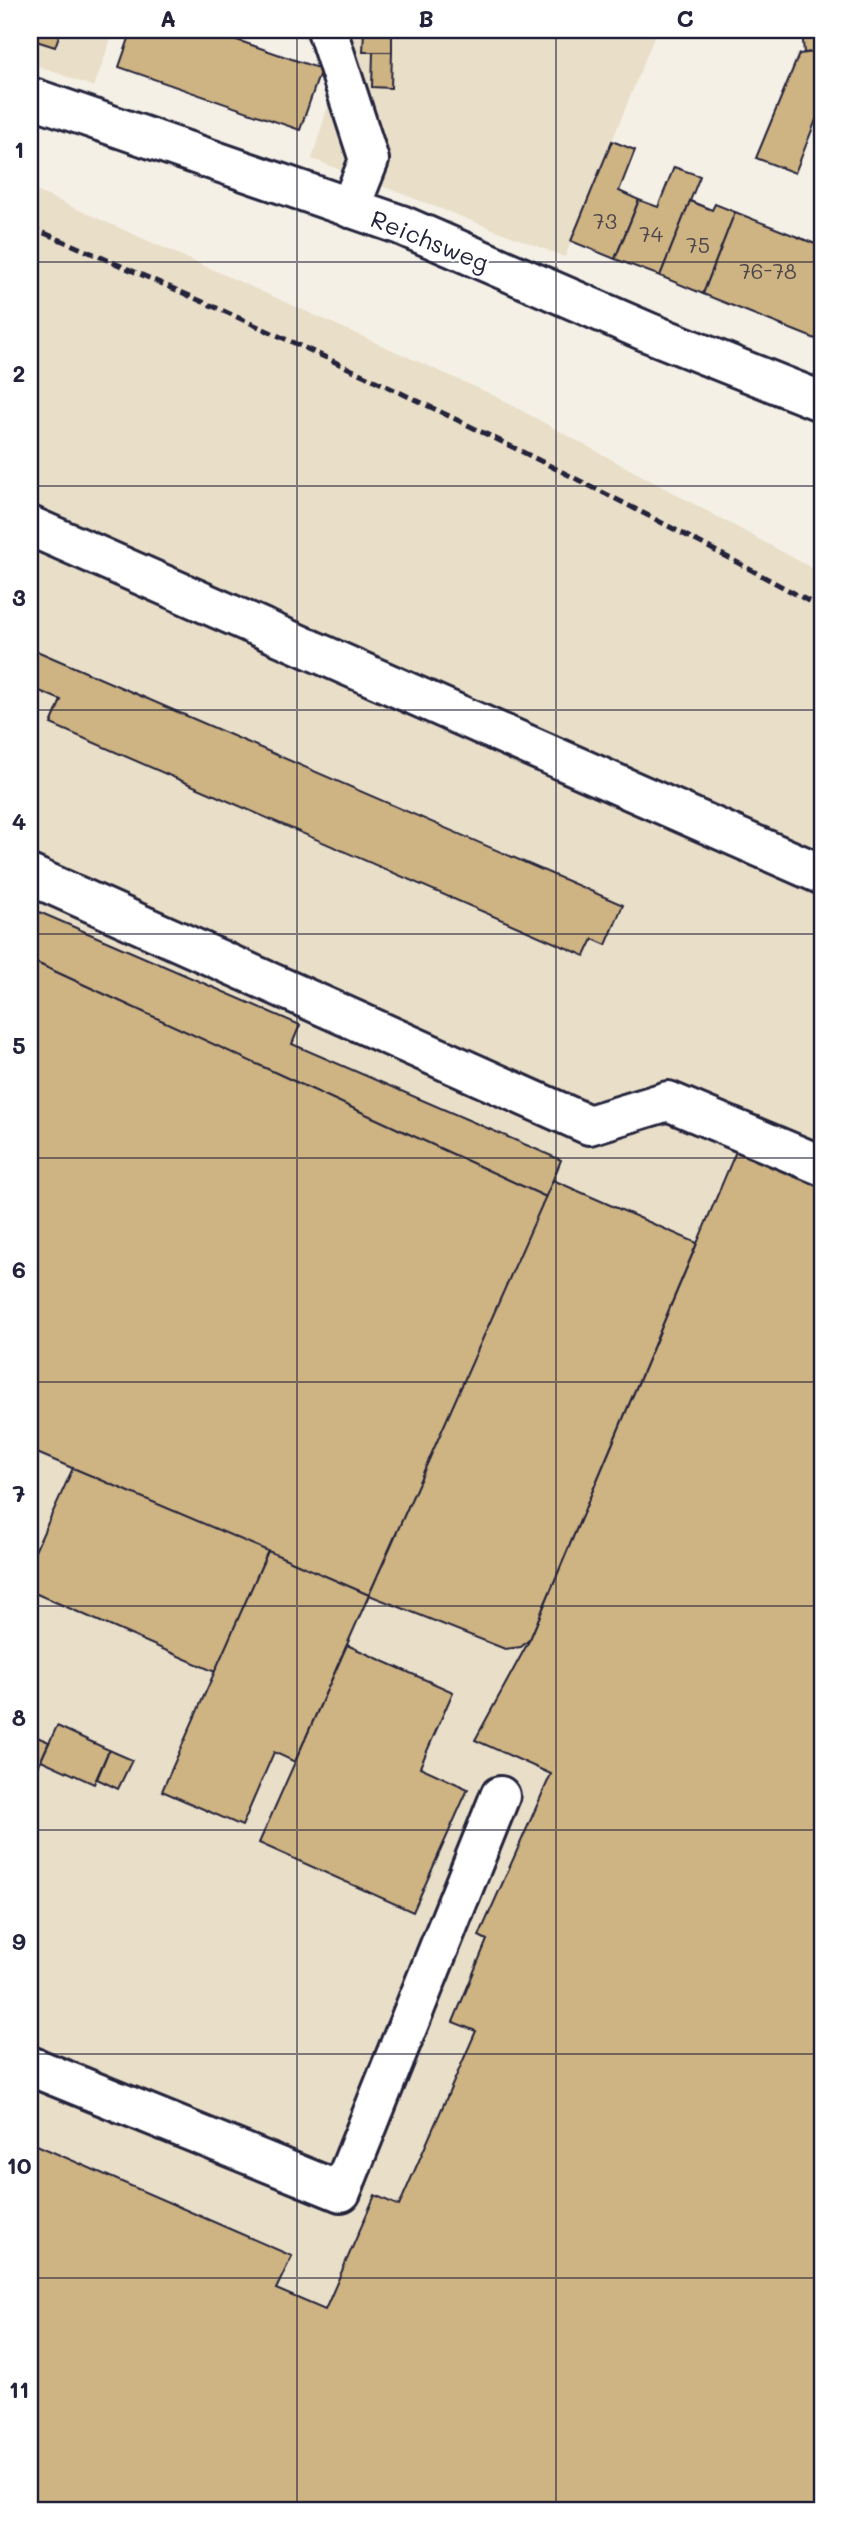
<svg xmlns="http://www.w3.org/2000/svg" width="853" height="2541" viewBox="0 0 853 2541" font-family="Mali,sans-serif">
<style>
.built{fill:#e9dec8}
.building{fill:#ceb383;stroke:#22223b;stroke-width:2}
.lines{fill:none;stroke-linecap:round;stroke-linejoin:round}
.minor-casing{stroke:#22223b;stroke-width:44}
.minor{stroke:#fff;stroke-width:38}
.rail{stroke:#22223b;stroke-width:5;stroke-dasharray:10 5;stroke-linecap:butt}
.grid{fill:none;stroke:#22223b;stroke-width:2;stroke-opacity:0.55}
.labels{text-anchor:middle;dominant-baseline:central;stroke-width:5;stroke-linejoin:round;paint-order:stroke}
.number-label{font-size:21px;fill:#4d464d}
.street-label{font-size:24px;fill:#22223b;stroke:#fff}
.neatline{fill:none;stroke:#22223b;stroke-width:2.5}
.grid-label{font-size:23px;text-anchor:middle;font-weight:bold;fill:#22223b}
</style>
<rect width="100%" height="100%" fill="#f5f0e6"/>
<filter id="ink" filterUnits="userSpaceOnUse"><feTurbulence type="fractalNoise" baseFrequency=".0143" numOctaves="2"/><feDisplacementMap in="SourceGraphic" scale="14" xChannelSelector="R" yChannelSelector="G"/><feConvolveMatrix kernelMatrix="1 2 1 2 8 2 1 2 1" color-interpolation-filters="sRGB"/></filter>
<g filter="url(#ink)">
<!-- built -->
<g class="built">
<path d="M 30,30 L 114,30 L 94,87 L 30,63 Z"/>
<path d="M 280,30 L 657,30 L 565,257 L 312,159 L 344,52 Z"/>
<path d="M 30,188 L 493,395 L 823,574 L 823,2511 L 30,2511 Z"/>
</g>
<!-- building -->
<g class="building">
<path d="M 30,30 L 61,30 L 55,47 L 30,39 Z"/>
<path d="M 132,30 L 208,30 L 321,69 L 300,130 L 119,67 Z"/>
<path d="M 364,30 L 392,30 L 392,52 L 363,52 Z"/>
<path d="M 802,30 L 823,30 L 823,51 L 804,53 Z"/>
<path d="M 823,51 L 823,102 L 795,173 L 756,158 L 799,54 Z"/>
<path d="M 373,52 L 392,52 L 391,88 L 372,87 Z"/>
<path d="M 612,141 L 635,150 L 619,191 L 639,200 L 615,259 L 571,241 Z"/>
<path d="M 674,167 L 700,176 L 660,276 L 615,259 L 639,200 L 658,207 Z"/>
<path d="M 690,201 L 712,210 L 715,204 L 735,212 L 703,294 L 660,276 Z"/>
<path d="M 735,212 L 823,247 L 823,342 L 703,294 Z"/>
<path d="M 30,648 L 623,905 L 606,945 L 593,939 L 585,956 L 51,724 L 61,700 L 30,687 Z"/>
<path d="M 30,908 L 300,1025 L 292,1044 L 561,1160 L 546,1197 L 30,960 Z"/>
<path d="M 30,960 L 546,1197 L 369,1595 L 30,1450 Z"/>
<path d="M 739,1144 L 823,1182 L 823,2511 L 30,2511 L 30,2142 L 292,2256 L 276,2289 L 325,2310 L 375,2195 L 399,2206 L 476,2031 L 453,2022 L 487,1940 L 479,1936 L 551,1774 L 475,1740 L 530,1639 Z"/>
<path d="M 553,1180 L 697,1243 L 530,1639 L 521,1647 L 505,1649 L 369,1595 Z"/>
<path d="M 73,1468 L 268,1551 L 215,1672 L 30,1591 L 30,1562 Z"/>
<path d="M 268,1551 L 369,1595 L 295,1762 L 274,1752 L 242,1826 L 162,1791 Z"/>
<path d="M 347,1645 L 453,1692 L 420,1767 L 468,1789 L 413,1912 L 259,1843 Z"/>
<path d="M 57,1726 L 109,1750 L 94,1784 L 41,1760 Z"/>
<path d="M 30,1734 L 49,1742 L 30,1785 Z"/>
<path d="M 109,1750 L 132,1760 L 118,1789 L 97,1779 Z"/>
</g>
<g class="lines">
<defs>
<g id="minor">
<path d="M 327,30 L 369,160 L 350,208"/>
<path d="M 30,97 L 401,225 L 650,333 L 823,402"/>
<path d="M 30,526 L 823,875"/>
<path d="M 30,875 L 589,1125 L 668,1101 L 823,1166"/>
<path d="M 30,2066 L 341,2192 L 500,1796"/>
</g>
</defs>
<!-- minor casing -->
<use href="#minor" class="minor-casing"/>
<!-- minor -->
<use href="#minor" class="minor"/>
<!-- rail -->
<path class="rail" d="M 30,227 C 301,341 565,467 823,609"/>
</g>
</g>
<!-- grid -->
<path class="grid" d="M 297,30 L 297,2511M 556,30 L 556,2511M 30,262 L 823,262M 30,486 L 823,486M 30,710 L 823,710M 30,934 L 823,934M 30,1158 L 823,1158M 30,1382 L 823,1382M 30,1606 L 823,1606M 30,1830 L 823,1830M 30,2054 L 823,2054M 30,2278 L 823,2278"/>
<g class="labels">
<!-- number labels -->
<g class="number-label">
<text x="605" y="220">73</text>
<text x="651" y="233">74</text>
<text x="698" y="244">75</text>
<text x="768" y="270">76-78</text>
</g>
<!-- street labels -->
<g class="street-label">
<text transform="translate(430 240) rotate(22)">Reichsweg</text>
</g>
</g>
<!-- margin -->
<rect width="853" height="2541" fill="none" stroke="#fff" stroke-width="77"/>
<rect x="38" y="38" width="776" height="2464" class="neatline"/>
<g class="grid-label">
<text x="168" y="27">A</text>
<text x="426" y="27">B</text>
<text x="685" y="27">C</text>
<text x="19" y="158">1</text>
<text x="19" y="382">2</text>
<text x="19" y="606">3</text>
<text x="19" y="830">4</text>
<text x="19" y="1054">5</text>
<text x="19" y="1278">6</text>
<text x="19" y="1502">7</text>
<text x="19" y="1726">8</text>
<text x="19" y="1950">9</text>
<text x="19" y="2174">10</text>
<text x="19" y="2398">11</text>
</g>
</svg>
